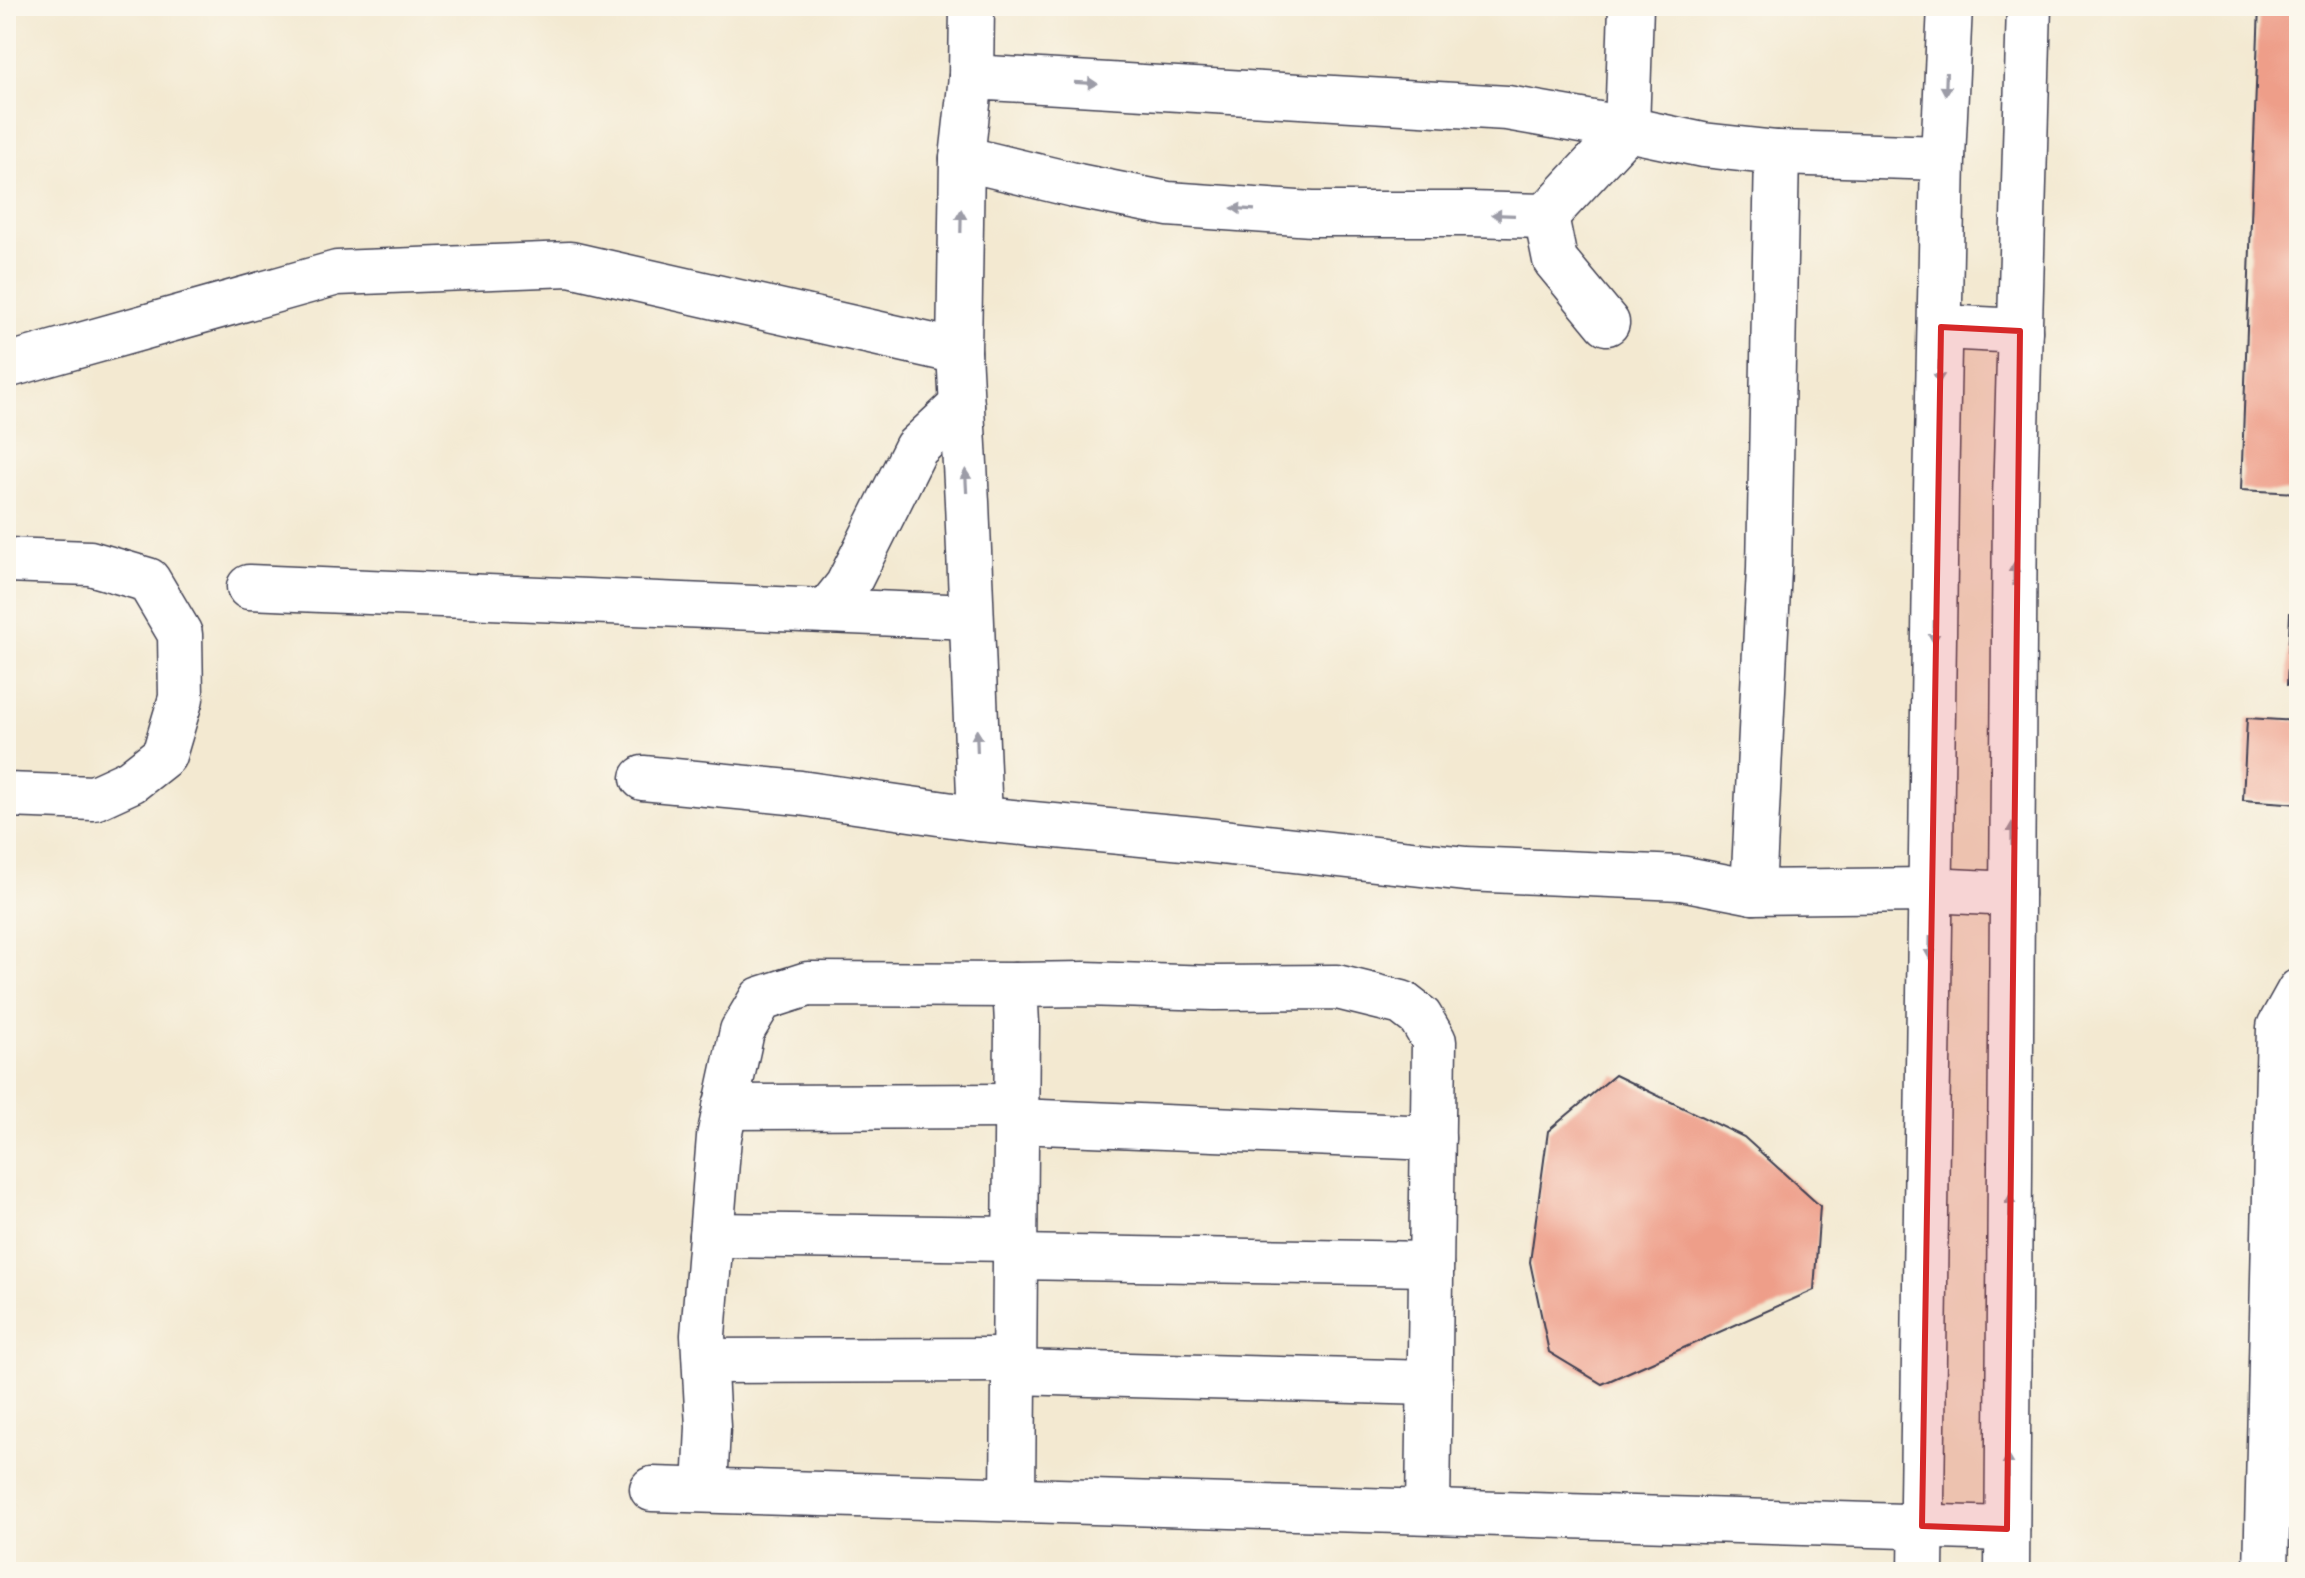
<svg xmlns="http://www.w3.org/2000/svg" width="2305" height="1578" viewBox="0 0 2305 1578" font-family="Vollkorn,serif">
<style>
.building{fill:#ee9e89}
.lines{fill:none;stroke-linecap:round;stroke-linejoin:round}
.minor-casing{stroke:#414052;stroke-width:47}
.minor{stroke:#fff;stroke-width:44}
.oneway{fill:#9c9ca7}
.marked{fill:#d62828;fill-opacity:0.2;stroke:#d62828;stroke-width:6;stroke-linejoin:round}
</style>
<rect width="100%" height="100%" fill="#fbf7ec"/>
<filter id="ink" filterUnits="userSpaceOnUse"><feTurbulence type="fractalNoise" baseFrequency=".0125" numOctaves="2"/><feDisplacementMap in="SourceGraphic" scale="16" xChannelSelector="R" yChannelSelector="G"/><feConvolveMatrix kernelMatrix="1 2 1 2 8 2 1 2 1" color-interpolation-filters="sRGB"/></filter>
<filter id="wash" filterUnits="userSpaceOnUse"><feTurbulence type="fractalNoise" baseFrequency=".006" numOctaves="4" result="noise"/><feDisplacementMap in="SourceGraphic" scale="32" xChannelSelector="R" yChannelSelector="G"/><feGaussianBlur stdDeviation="1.8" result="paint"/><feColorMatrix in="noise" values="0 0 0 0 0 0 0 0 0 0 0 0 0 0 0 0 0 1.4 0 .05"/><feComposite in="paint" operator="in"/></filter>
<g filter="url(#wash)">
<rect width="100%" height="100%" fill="#f3e9d1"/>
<g id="blocks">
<!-- building -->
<g class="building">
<path d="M 2259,6 L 2299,6 L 2299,493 L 2241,490 Z"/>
<path d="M 2290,613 L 2299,613 L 2299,685 L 2287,685 Z"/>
<path d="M 2247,718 L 2299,721 L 2299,804 L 2243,800 Z"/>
<path d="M 1615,1075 L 1744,1137 L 1820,1206 L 1814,1290 L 1602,1384 L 1549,1352 L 1530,1262 L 1548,1131 Z"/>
</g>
</g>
</g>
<g filter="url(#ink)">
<use href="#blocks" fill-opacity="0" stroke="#414052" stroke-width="2"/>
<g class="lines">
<defs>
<g id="minor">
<path d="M 971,77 L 972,6"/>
<path d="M 962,158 L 1078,186 L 1168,204 L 1312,214 L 1469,214 L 1546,216 L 1627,129 L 1631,6"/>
<path d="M 1546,216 L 1555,260 L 1607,323"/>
<path d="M 1941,327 L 2020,331"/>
<path d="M 6,366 L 337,273 L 570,264 L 959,352"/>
<path d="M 6,560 L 90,563 L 148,580 L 180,634 L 181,698 L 164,755 L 131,781 L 94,798 L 6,795"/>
<path d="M 249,587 L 971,617"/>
<path d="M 827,611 L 847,586 L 916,448 L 962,405"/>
<path d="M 643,778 L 800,793 L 980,819 L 1195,839 L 1466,869 L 1681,878 L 1753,892 L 1930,890 L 2012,894"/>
<path d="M 980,819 L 967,502 L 959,352 L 962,158 L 971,77 L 1507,108 L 1627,129 L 1703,145 L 1777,153 L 1943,158"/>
<path d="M 1753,892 L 1769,569 L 1777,153"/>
<path d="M 725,1107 L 1016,1106"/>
<path d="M 1016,1121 L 1433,1138"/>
<path d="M 711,1235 L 1015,1239"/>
<path d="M 1015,1257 L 1431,1264"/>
<path d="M 705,1361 L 1014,1360"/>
<path d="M 1014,1372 L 1430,1383"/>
<path d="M 652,1489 L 2007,1529"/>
<path d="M 705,1490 L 708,1427 L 703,1335 L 719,1137 L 742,1031 L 761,999 L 808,984 L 1015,985"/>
<path d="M 1013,1498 L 1017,1024 L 1015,985 L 1085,984 L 1214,988 L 1337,987 L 1402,1003 L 1420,1017 L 1434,1041 L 1428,1511"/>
<path d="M 1921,1572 L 1936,492 L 1943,158 L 1950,6"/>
<path d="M 2007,1572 L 2015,500 L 2029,6"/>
<path d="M 2266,1572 L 2279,1027 L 2299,991"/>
</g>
</defs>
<!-- minor casing -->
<use href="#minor" class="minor-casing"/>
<!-- minor -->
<use href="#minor" class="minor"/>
</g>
<!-- one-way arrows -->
<defs><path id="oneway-solid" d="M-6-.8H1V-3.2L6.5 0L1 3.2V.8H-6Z" transform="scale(2)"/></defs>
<g class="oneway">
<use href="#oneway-solid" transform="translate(1086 83) rotate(3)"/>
<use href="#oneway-solid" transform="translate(1946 84) rotate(92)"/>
<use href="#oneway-solid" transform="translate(1243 209) rotate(-176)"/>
<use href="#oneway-solid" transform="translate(1503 215) rotate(-178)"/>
<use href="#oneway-solid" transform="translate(961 221) rotate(-89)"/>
<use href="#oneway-solid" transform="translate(1939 372) rotate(92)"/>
<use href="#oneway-solid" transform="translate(966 481) rotate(-93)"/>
<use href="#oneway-solid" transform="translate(2014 574) rotate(-90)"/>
<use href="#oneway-solid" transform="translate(1934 632) rotate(91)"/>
<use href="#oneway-solid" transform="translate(977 741) rotate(-92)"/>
<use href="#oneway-solid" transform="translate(2012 834) rotate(-90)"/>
<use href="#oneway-solid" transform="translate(1930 948) rotate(91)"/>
<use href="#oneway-solid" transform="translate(2010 1206) rotate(-90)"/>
<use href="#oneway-solid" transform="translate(2008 1466) rotate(-90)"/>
</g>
</g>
<!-- marked area -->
<path class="marked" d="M 1941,327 L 2020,331 L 2007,1529 L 1922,1526 Z"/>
<!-- margin -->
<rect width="2305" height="1578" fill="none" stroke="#fbf7ec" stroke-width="32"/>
</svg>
